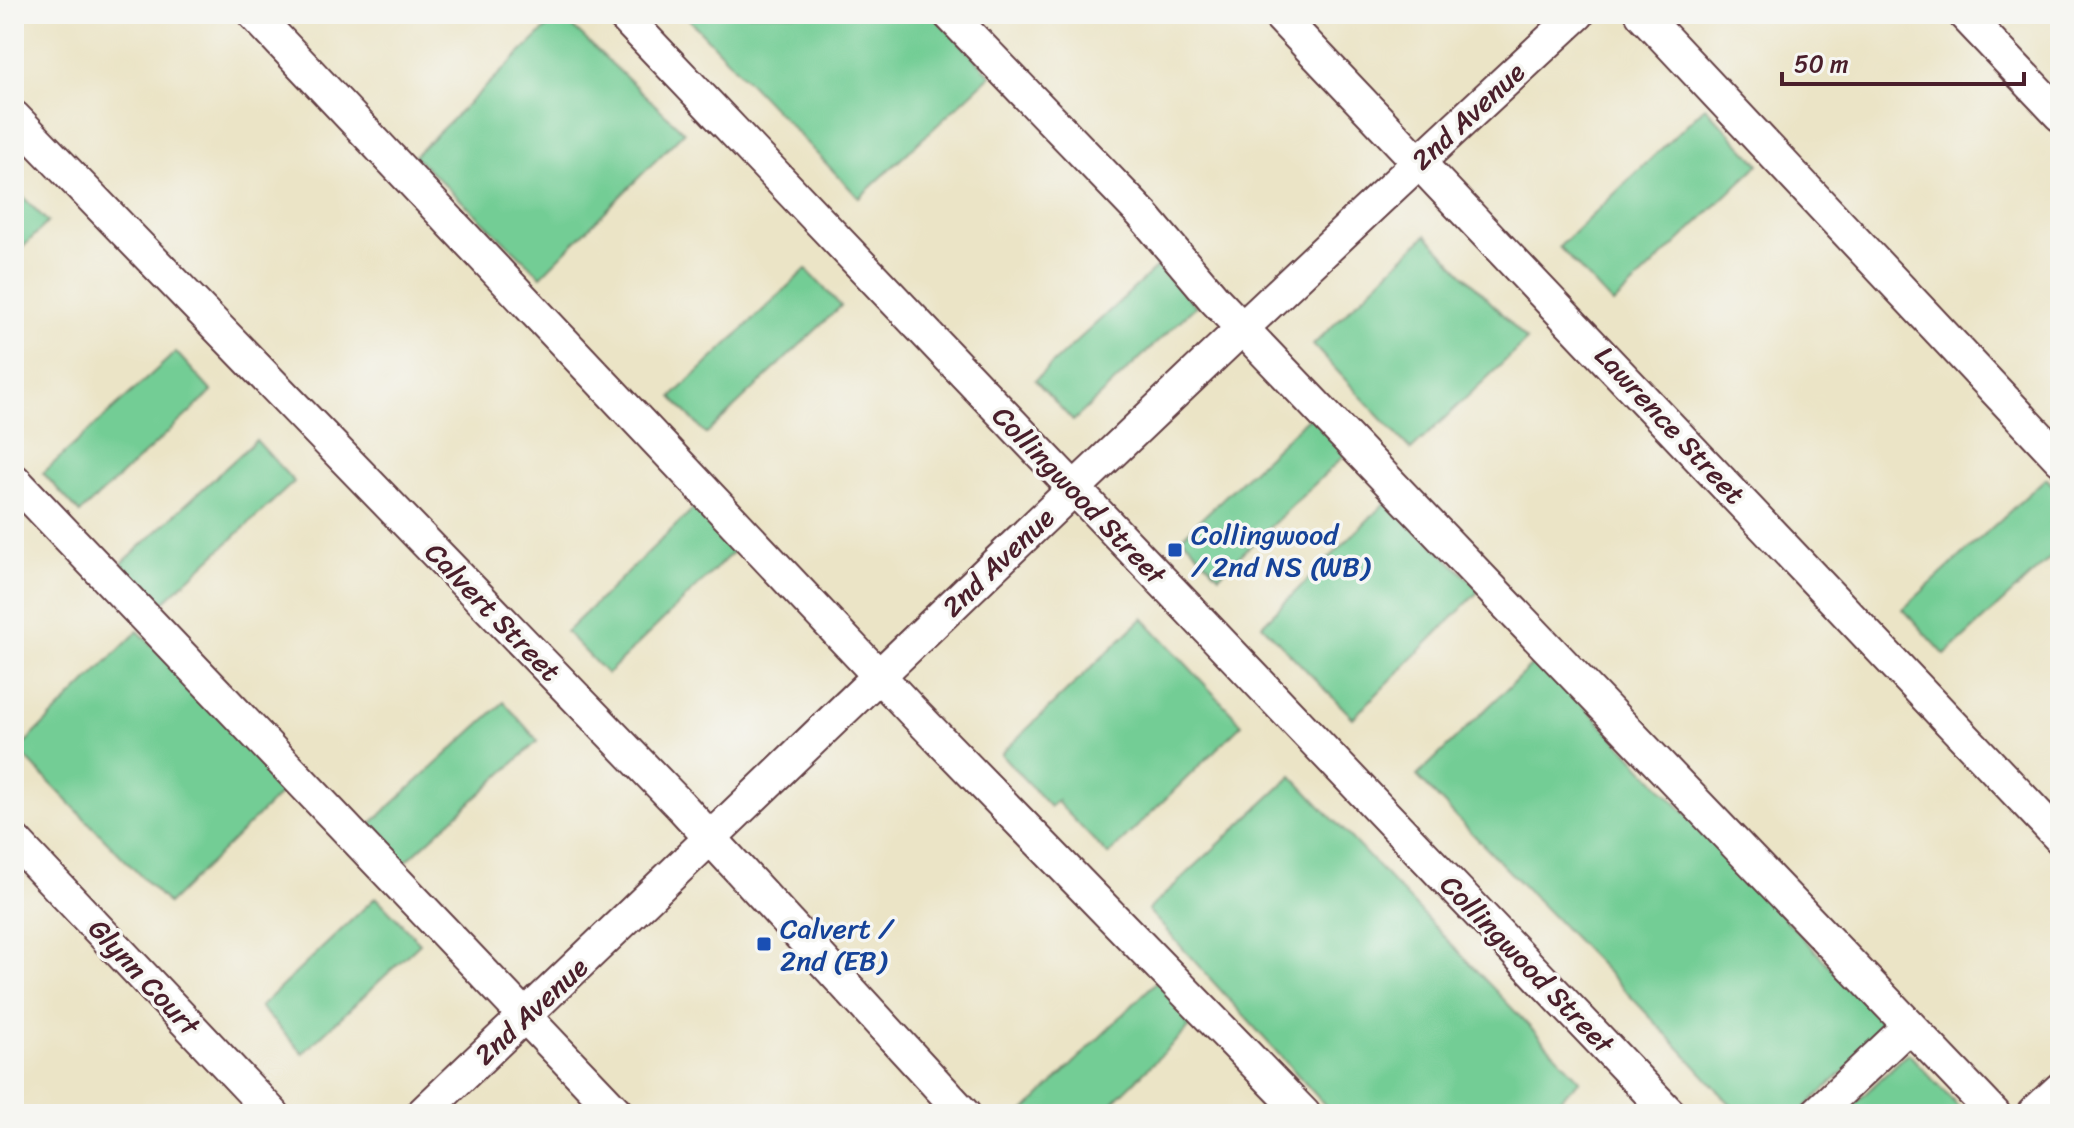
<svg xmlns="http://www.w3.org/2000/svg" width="2074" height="1128" viewBox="0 0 2074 1128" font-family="Sriracha,sans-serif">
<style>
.green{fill:#73cd95;stroke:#5e7660;stroke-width:2}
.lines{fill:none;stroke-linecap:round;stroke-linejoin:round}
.minor-casing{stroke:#623d42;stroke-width:36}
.minor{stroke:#fff;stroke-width:32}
.transit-dot{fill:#1a4fb4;stroke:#f6f6f2;stroke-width:3}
.labels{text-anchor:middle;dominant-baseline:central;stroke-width:7;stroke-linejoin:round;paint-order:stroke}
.street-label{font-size:28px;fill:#4a1f2b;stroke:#f6f6f2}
.transit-label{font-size:28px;fill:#164399;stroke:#f6f6f2;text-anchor:start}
</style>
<rect width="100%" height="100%" fill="#f6f6f2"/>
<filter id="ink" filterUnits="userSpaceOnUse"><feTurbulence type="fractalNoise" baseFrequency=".0125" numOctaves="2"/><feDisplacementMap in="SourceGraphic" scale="16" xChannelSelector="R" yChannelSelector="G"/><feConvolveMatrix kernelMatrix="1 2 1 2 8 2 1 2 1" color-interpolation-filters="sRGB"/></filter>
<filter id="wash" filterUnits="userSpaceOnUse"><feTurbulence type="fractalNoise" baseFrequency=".006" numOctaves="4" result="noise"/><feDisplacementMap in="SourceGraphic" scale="32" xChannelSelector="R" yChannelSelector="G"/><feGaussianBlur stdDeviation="1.8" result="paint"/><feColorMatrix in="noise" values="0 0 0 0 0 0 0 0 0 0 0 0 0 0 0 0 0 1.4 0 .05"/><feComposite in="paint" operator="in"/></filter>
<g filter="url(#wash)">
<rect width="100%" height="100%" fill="#ebe4c6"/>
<!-- green -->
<g class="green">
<path d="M 684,14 L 933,14 L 991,75 L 859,198 Z"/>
<path d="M 560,15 L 684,132 L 541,276 L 414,156 Z"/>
<path d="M 1705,107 L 1759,164 L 1613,304 L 1559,247 Z"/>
<path d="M 14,188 L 48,222 L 14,256 Z"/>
<path d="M 1426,235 L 1527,340 L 1411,450 L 1313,345 Z"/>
<path d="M 1158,266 L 1196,306 L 1073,421 L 1035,380 Z"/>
<path d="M 806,269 L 841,306 L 706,434 L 672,397 Z"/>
<path d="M 176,352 L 212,392 L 80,513 L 43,473 Z"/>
<path d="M 1313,413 L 1349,451 L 1219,576 L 1182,537 Z"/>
<path d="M 256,440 L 294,482 L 159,606 L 121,564 Z"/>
<path d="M 2046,478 L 2060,493 L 2060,549 L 1945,655 L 1903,609 Z"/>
<path d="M 1388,500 L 1480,590 L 1353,718 L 1262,625 Z"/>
<path d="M 694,508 L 735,550 L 607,674 L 566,632 Z"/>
<path d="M 1143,618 L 1242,724 L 1108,855 L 1057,802 L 1059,799 L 1050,807 L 1001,754 Z"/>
<path d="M 138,631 L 289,785 L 168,904 L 18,750 Z"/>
<path d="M 1539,658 L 1889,1029 L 1798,1114 L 1739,1114 C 1636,997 1524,889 1417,776 Z"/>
<path d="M 504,702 L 538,741 L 402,865 L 367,827 Z"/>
<path d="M 1292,776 L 1580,1080 L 1544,1114 L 1333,1114 L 1148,910 Z"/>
<path d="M 376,897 L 420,943 L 303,1053 L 260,1007 Z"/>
<path d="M 1157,981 L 1196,1021 L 1101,1114 L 1023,1113 Z"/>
<path d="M 1908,1053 L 1965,1114 L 1844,1114 Z"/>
</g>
</g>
<g filter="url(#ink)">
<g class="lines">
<defs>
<g id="minor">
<path d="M 254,14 L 915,714 L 1304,1114"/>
<path d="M 622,14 L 1670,1114"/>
<path d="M 949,14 L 1142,214 L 1214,299 L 1994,1114"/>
<path d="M 1278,14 L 2060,838"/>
<path d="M 1642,14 L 2060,459"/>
<path d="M 1964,14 L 2060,115"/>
<path d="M 14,117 L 680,805 L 964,1114"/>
<path d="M 14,480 L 618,1114"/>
<path d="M 14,840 L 273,1114"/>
<path d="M 422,1114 C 807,747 1187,375 1578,14"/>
<path d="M 1816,1114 L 1909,1026"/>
<path d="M 2033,1114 L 2060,1089"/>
</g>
</defs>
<!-- minor casing -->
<use href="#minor" class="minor-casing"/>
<!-- minor -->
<use href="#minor" class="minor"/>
</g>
</g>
<!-- markers -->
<g class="transit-dot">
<rect x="1167" y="542" width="16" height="16" rx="4"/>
<rect x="756" y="936" width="16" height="16" rx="4"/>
</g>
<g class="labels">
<!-- street labels -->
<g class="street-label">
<text transform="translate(1468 116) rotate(-43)">2nd Avenue</text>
<text transform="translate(1670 425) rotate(47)">Lawrence Street</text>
<text transform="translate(1079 495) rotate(46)">Collingwood Street</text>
<text transform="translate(998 562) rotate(-44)">2nd Avenue</text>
<text transform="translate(493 612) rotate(46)">Calvert Street</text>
<text transform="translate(1527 964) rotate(46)">Collingwood Street</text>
<text transform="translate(144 977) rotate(47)">Glynn Court</text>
<text transform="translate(531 1011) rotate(-43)">2nd Avenue</text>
</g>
<!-- transit labels -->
<g class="transit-label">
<text x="1191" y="534">Collingwood<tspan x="1191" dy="32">/ 2nd NS (WB)</tspan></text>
<text x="780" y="928">Calvert /<tspan x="780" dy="32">2nd (EB)</tspan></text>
</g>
</g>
<!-- margin -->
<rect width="2074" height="1128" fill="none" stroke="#f6f6f2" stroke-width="48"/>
<!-- scale -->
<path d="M1782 72v12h242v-12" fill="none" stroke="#4a1f2b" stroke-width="4"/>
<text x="1794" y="72" font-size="24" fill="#4a1f2b" stroke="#f6f6f2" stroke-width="6" paint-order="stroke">50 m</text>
</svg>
